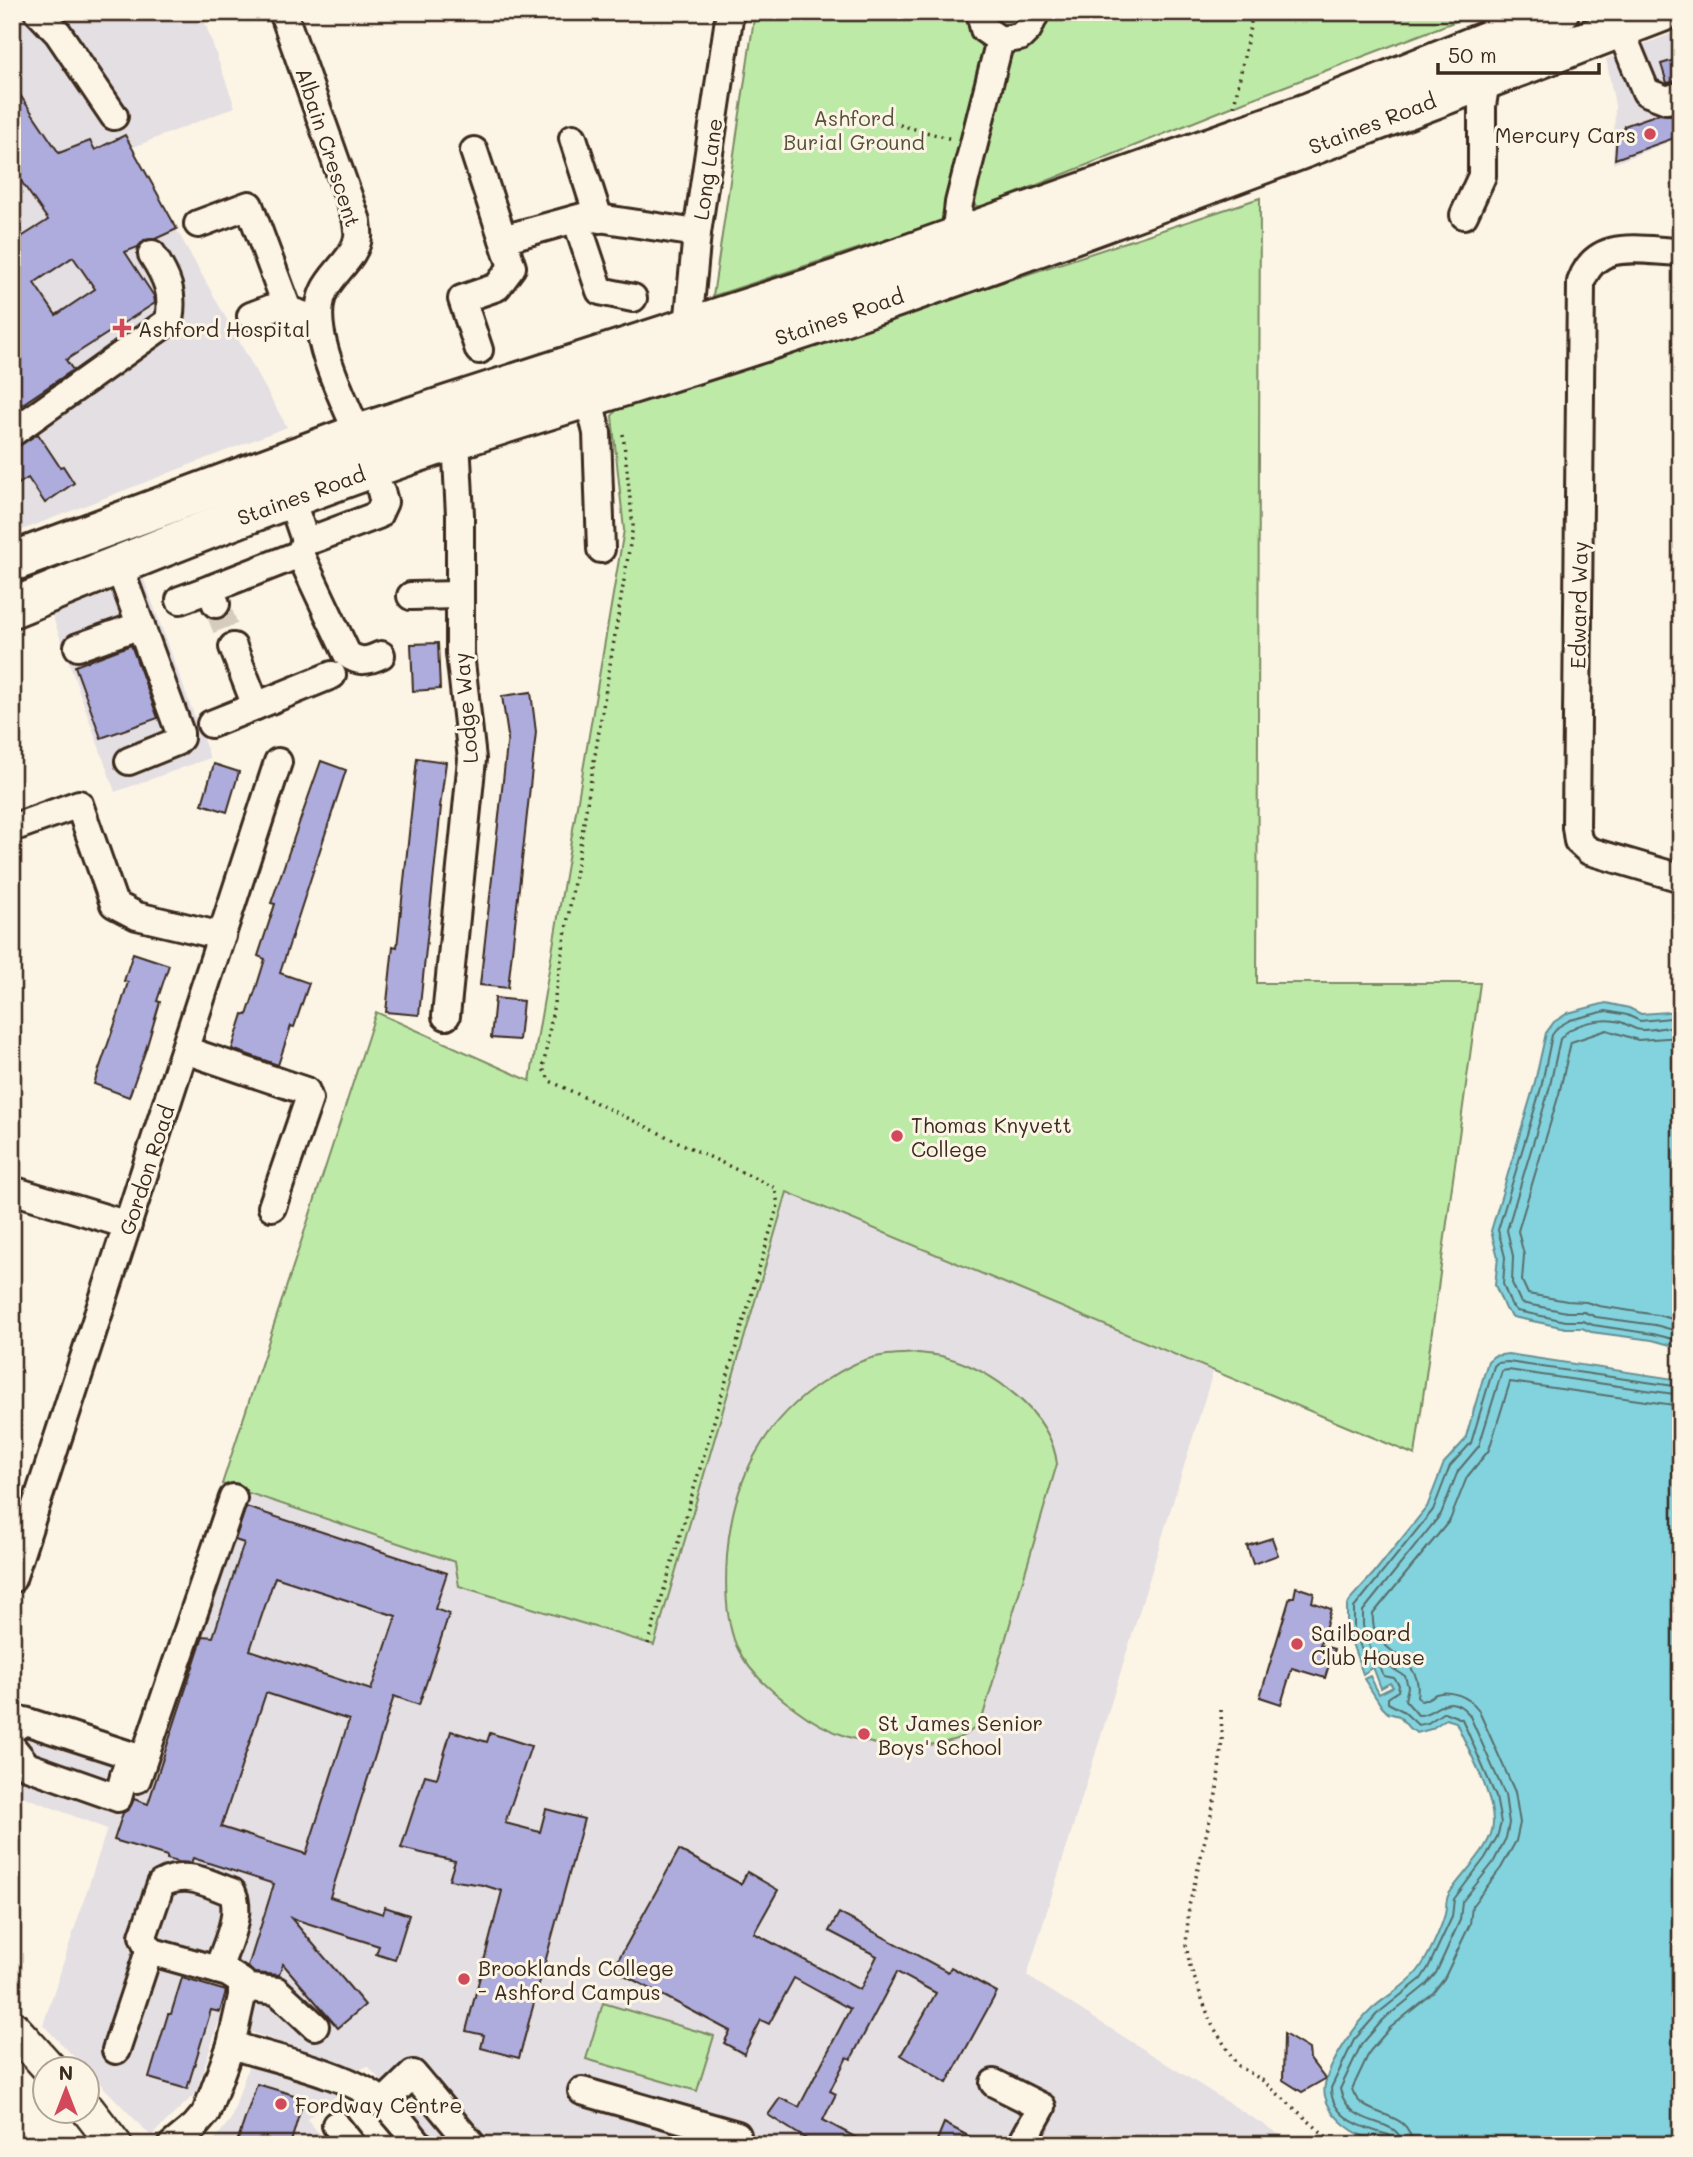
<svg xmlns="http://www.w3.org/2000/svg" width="1693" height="2157" viewBox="0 0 1693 2157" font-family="Mali,sans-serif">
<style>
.built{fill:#e4dfe3}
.green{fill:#beeaa8;stroke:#7c8a63;stroke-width:2}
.water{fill:#83d3df;stroke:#668f92;stroke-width:2}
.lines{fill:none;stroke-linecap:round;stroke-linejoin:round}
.shore{stroke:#586e6b;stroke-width:2}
.building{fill:#adacdd;stroke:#3b2a1e;stroke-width:2;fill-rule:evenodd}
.minor-tunnel{stroke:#d5ccbd;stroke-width:26;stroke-dasharray:26 13;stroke-linecap:butt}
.minor-casing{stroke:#3b2a1e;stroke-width:32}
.major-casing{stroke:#3b2a1e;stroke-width:38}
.highway-casing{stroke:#3b2a1e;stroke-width:44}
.path{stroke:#3b2a1e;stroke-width:3.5;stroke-dasharray:2 5;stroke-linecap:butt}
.minor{stroke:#fcf5e5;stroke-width:26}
.major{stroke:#fcf5e5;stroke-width:33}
.highway{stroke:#fcf5e5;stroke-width:38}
.poi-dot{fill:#d1495b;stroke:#fcf5e5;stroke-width:2.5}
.labels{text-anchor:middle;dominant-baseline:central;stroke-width:6;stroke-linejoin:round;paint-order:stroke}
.park-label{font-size:21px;fill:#55503a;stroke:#fcf5e5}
.street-label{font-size:21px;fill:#3b2a1e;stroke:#fcf5e5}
.poi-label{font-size:21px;fill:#3b2a1e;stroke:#fcf5e5;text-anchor:start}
</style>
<rect width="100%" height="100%" fill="#fcf5e5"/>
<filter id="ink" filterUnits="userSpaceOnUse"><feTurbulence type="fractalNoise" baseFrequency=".0143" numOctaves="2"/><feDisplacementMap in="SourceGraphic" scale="14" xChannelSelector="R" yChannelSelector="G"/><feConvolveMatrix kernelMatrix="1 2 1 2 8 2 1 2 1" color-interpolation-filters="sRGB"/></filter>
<g filter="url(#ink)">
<!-- built -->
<g class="built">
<path d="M 12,12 L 201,12 L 235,107 L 131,148 L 287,427 L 12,534 Z"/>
<path d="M 1681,30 L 1681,137 L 1613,164 L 1615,106 L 1606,59 Z"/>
<path d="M 1260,198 L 1257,983 L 1480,983 L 1415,1455 L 1213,1372 L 1027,1976 L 1296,2145 L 436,2145 L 368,2066 L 359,2070 L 219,2021 L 196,2093 L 151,2136 L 43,2025 L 107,1829 L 12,1792 L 12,1706 L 135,1748 L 376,1012 L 530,1081 L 624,530 L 612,416 L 617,409 Z"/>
<path d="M 143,577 L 210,758 L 115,792 L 51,612 Z"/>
<path d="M 249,2064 L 345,2089 L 307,2119 L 329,2145 L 210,2145 L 231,2119 Z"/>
</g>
<!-- green -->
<g class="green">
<path d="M 755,12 L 1480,12 L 1246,101 L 982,207 L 951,201 L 946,220 L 713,296 Z"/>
<path d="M 1260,198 L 1257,983 L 1480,983 L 1415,1455 L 787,1192 L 654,1645 L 459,1586 L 455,1562 L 222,1484 L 376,1012 L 530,1081 L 624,530 L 612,416 L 617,409 Z"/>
<path d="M 918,1353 C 926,1354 936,1354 945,1357 C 992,1370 1051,1412 1057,1464 L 982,1719 C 967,1743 932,1746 906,1746 C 868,1747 827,1733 797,1710 C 774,1694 748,1672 736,1645 C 725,1618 725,1585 727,1556 C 732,1482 763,1419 828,1379 C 839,1372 852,1364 865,1360 C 882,1354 900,1354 918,1353 Z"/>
<path d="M 603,2003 L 714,2036 L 697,2091 L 586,2059 Z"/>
</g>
<!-- water -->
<g class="water">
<path d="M 1606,1003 L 1629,1008 L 1641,1014 L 1681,1011 L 1681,1348 L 1652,1340 L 1591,1332 L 1582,1328 L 1566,1328 L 1513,1317 L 1505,1309 L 1495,1285 L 1498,1257 L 1491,1231 L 1534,1086 L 1546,1033 L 1554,1022 L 1568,1013 Z"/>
<path d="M 1508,1354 L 1681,1380 L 1681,2145 L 1401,2145 C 1390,2142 1376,2142 1365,2137 C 1348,2130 1329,2114 1325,2096 C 1319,2075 1357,2023 1372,2009 C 1386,1996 1405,1987 1417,1972 C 1427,1960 1441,1929 1445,1914 C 1447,1907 1445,1900 1449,1894 C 1461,1874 1494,1846 1493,1822 C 1493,1792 1468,1750 1456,1722 L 1446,1719 L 1431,1729 L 1417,1733 L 1409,1728 L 1399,1716 L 1388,1713 L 1382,1707 L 1364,1679 L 1370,1676 L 1379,1694 L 1393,1687 L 1390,1683 L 1381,1688 L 1373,1667 L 1363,1674 L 1347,1629 L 1347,1606 L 1352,1597 L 1374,1573 L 1427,1507 L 1444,1463 L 1465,1440 L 1488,1361 L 1494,1356 Z"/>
</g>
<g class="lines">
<!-- shore -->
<g class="shore">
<path d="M 1681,1017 L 1640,1021 L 1627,1015 L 1606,1011 L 1570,1020 L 1558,1027 L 1552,1035 L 1541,1088 L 1498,1230 L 1505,1257 L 1503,1284 L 1511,1305 L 1517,1311 L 1566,1321 L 1583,1321 L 1593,1325 L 1653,1334 L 1681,1341"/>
<path d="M 1681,1026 C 1668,1026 1655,1030 1642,1030 C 1634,1030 1629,1025 1621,1022 C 1603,1017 1571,1023 1560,1039 L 1549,1090 L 1507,1230 L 1513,1256 L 1512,1283 L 1521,1303 L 1567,1312 L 1584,1312 L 1596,1317 L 1655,1325 L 1681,1332"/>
<path d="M 1681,1037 L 1638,1040 L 1607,1030 L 1571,1042 L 1559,1094 L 1518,1231 L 1524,1255 L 1522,1281 L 1528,1294 L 1567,1301 L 1586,1302 L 1599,1306 L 1657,1315 L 1681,1321"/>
<path d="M 1393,2145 L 1389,2135 C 1366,2129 1331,2119 1331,2088 L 1354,2040 L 1377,2014 L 1421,1979 L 1428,1968 L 1452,1917 L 1454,1899 L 1485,1858 L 1497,1837 L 1501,1823 L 1496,1797 L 1462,1719 L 1444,1712 L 1428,1723 L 1418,1725 L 1403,1711 L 1388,1703 L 1388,1698 L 1398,1691 L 1399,1685 L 1394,1678 L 1384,1676 L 1377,1662 L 1365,1659 L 1354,1628 L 1354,1608 L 1433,1510 L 1450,1466 L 1471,1443 L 1494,1366 L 1497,1363 L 1508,1362 L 1681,1387"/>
<path d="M 1402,2145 C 1400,2114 1350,2132 1340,2089 L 1361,2045 L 1383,2020 L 1426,1985 L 1436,1973 L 1460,1920 L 1462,1902 L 1493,1863 L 1506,1838 L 1509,1823 L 1505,1795 L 1469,1714 C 1446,1688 1436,1716 1418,1715 L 1405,1700 L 1408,1687 L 1405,1676 L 1390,1667 L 1382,1655 L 1371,1650 L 1363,1626 L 1363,1611 L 1441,1514 L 1458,1471 L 1479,1446 L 1502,1371 L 1508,1370 L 1681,1395"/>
<path d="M 1412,2145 C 1411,2106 1362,2122 1352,2089 L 1370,2051 L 1390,2028 L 1433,1993 L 1444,1979 L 1470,1924 L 1472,1906 L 1501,1868 L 1516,1841 L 1520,1823 L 1515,1792 L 1478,1709 C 1469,1697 1451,1689 1436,1694 C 1430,1697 1427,1700 1421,1701 L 1417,1696 C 1425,1653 1369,1656 1373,1614 L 1450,1520 L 1467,1477 L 1489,1450 L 1510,1382 L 1681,1406"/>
</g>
</g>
<!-- building -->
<g class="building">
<path d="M 1681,58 L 1681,80 L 1667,83 L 1661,64 Z"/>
<path d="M 12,83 L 59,153 L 90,141 L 95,150 L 125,135 L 177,229 L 155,239 L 144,240 L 138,247 L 125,252 L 154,296 L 155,303 L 66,360 L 73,370 L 12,411 L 12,243 L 48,220 L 12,168 ZM 73,257 L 95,289 L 56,315 L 34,283 Z"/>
<path d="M 1658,114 L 1672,115 L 1680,136 L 1615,159 L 1617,135 L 1625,132 L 1624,126 Z"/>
<path d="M 38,434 L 60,467 L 63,466 L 74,483 L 45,503 L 28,478 L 12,488 L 12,450 Z"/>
<path d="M 438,643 L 440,689 L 413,691 L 411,644 Z"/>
<path d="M 131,645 L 158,718 L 101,738 L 75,666 Z"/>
<path d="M 531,692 L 536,732 L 508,988 L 480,985 L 508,736 L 502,696 Z"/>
<path d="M 417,758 L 446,762 L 440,807 L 441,807 L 419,1015 L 386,1012 L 393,946 L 397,947 Z"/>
<path d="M 321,761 L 346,770 L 280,973 L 309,983 L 294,1027 L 291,1026 L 278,1065 L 232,1049 L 243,1014 L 247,1015 L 257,985 L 265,959 L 258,956 L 275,904 L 271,903 Z"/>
<path d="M 214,764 L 239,772 L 227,812 L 202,804 Z"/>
<path d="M 133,953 L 169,965 L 157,1001 L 160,1002 L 146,1049 L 129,1097 L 94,1084 L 118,1015 L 128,982 L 124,981 Z"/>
<path d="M 495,998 L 523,1001 L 519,1040 L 491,1038 Z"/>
<path d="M 246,1507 L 447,1573 L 435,1609 L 449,1614 L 419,1705 L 394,1696 L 330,1897 L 383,1914 L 385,1907 L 409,1915 L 395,1960 L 376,1954 L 379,1946 L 291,1918 L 365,2005 L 338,2028 L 283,1964 L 279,1975 L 254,1973 L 248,1967 L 274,1884 L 193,1858 L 191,1863 L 178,1862 L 167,1859 L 167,1856 L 114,1840 L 123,1813 L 129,1809 L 134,1799 L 148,1804 L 203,1636 L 213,1637 L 244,1543 L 235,1540 ZM 275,1577 L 396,1616 L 371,1690 L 250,1650 ZM 266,1693 L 349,1720 L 306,1854 L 221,1827 Z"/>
<path d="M 1272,1538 L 1278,1555 L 1253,1564 L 1247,1546 Z"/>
<path d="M 1296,1587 L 1314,1593 L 1312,1602 L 1331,1609 L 1320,1645 L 1334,1649 L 1325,1678 L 1292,1668 L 1281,1704 L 1260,1697 L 1290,1597 L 1294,1597 Z"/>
<path d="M 451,1731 L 487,1742 L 490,1733 L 531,1746 L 505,1823 L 540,1832 L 546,1809 L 584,1819 L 519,2058 L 481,2048 L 484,2035 L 466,2031 L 502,1891 L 483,1885 L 449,1880 L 455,1861 L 401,1848 L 425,1775 L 437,1778 Z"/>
<path d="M 679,1850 L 741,1884 L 747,1872 L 778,1890 L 754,1933 L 860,1990 L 877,1956 L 829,1931 L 839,1913 L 948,1972 L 951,1967 L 997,1992 L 947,2083 L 901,2055 L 936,1993 L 897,1972 L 851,2059 L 847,2057 L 830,2091 L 836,2094 L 823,2120 L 870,2145 L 816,2145 L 768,2115 L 780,2098 L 799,2107 L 850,2009 L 794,1978 L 769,2024 L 761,2020 L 744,2054 L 724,2043 L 730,2031 L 613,1969 Z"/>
<path d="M 182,1978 L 226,1991 L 220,2012 L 211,2010 L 187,2089 L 149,2078 L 168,2014 L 171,2014 Z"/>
<path d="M 1284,2034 L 1309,2049 L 1310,2059 L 1325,2079 L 1302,2092 L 1283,2080 Z"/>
<path d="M 257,2084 L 304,2098 L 290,2145 L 236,2145 Z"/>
<path d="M 944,2123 L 985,2145 L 935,2145 Z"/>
</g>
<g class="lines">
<!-- minor-tunnel -->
<path class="minor-tunnel" d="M 216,604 L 233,647"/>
<defs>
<g id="minor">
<path d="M 38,12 L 58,33 L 114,116"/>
<path d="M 283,12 L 357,221 C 357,226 359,232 358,237 C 356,257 332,273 324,291 C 306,329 343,397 358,434"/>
<path d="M 980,12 L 984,29 L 1000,40"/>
<path d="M 1620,29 L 1646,92 L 1667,100 L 1681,95"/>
<path d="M 573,138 L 599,219"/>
<path d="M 474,151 L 512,267 L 497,287 L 462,299 L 479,350"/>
<path d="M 1464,215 L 1482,176 L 1482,106 L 1486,80"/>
<path d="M 576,219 L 600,291 L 633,298"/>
<path d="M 198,224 L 249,205 L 288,310 L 318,320"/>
<path d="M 961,235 L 957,220 L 959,203 L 1000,40 L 1020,37 L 1028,29 L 1036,12"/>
<path d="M 503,239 L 586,216 L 697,233"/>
<path d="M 1681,252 C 1641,251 1597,237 1581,282 L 1576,827 L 1578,841 L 1589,851 L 1681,878"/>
<path d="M 251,316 L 285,303"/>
<path d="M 691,326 L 689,316 L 697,233 L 730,12"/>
<path d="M 589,399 L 597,433 L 601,549"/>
<path d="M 12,433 L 169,321 C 174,292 167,278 152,254"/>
<path d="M 305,540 L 314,539 L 378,515 L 384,502 L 381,491"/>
<path d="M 300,554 L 347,654 C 359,663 368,661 381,655"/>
<path d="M 118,564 L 180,733 L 180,738 L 176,742 L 129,761"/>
<path d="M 411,596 L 459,595"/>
<path d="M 180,600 L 210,589"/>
<path d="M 216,604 L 210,589 L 300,554 L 305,540 L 291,499"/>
<path d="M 78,647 L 141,625"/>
<path d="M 233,647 L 256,706 L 332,675"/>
<path d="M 211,724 L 256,706"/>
<path d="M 12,828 L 79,804 L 114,904 L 137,916 L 222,936"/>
<path d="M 446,1016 L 472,759 L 460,653 L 460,515 L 456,440"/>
<path d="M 185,1050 L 306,1091 L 309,1099 L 272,1207"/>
<path d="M 12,1190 L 128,1225"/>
<path d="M 12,1579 L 278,762"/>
<path d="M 12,1729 L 25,1721 L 130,1755 L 118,1798 L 27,1766 L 12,1747"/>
<path d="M 124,1775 L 137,1779 L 233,1498"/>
<path d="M 149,1951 L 143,1936 L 161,1884 C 187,1870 206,1883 232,1892 C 243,1915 225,1946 218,1970"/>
<path d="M 242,1987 L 277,1991 L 315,2026"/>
<path d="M 231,2045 C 275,2059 345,2073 380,2100 C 395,2112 407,2130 420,2145"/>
<path d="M 116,2050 L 149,1951 L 228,1973 L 242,1982 L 242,1996 L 231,2045 L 206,2113 L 195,2126 L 172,2145"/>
<path d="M 994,2083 L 1042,2107 L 1021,2145"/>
<path d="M 582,2091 L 737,2135 L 732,2145"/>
<path d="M 383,2103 L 413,2074 L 472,2145"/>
<path d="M 336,2125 L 352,2145"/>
</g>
<g id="major">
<path d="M 12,2027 L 51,2070"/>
<path d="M 88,2110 L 115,2145"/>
</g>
<g id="highway">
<path d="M 12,562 L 358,434 L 841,278 L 1310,112 L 1559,12"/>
<path d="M 12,608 C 159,548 307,489 457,439 C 592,395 727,356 860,310 C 1130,216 1396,114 1662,12"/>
</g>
</defs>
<!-- minor casing -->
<use href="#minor" class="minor-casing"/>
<!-- major casing -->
<use href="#major" class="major-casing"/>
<!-- highway casing -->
<use href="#highway" class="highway-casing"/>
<!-- path -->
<g class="path">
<path d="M 1234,106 L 1253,12"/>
<path d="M 866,116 L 952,139"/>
<path d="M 623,434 L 633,526 L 543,1069 L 550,1081 L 775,1188 L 778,1205 L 648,1644"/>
<path d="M 1221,1710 L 1222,1740 L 1217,1790 L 1189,1906 L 1186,1945 L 1190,1966 L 1211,2023 L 1237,2065 L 1262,2080 L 1336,2145"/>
</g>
<!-- minor -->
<use href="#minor" class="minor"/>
<!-- major -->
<use href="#major" class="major"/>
<!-- highway -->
<use href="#highway" class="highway"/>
</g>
</g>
<!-- markers -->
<g class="poi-dot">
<circle cx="1650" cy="134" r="7"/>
<path d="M118.5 317.5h7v7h7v7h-7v7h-7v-7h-7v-7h7z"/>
<circle cx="897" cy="1136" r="7"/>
<circle cx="1297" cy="1644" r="7"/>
<circle cx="864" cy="1734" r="7"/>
<circle cx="464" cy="1979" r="7"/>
<circle cx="281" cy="2104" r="7"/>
</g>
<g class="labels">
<!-- park labels -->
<g class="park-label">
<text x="854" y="117">Ashford<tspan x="854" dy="24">Burial Ground</tspan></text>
</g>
<!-- street labels -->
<g class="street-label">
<text transform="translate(1372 123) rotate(-21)">Staines Road</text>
<text transform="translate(329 147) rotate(72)">Albain Crescent</text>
<text transform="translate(707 169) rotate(-82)">Long Lane</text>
<text transform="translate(839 316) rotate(-19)">Staines Road</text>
<text transform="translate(301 495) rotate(-20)">Staines Road</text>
<text transform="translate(1578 605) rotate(-89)">Edward Way</text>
<text transform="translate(465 708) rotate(-95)">Lodge Way</text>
<text transform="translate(146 1170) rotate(-72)">Gordon Road</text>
</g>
<!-- poi labels -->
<g class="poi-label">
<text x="1636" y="134" text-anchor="end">Mercury Cars</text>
<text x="138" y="328">Ashford Hospital</text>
<text x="911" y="1124">Thomas Knyvett<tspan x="911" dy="24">College</tspan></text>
<text x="1311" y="1632">Sailboard<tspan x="1311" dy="24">Club House</tspan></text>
<text x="878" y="1722">St James Senior<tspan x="878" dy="24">Boys' School</tspan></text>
<text x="478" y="1967">Brooklands College<tspan x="478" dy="24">- Ashford Campus</tspan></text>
<text x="295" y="2104">Fordway Centre</text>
</g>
</g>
<!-- margin -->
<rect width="1693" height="2157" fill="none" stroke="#fcf5e5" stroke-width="42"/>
<rect x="21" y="21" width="1651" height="2115" fill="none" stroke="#3b2a1e" stroke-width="2.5" filter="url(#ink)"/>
<!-- north arrow -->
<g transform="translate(66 2090)"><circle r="33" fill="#fcf5e5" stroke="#afa495" stroke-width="2"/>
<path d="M0-5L12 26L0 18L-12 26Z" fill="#d1495b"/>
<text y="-10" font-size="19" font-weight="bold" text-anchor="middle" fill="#3b2a1e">N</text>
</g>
<!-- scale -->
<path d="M1438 63v10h161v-10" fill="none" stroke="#3b2a1e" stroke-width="3.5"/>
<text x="1448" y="63" font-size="21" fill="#3b2a1e" stroke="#fcf5e5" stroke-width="5" paint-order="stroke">50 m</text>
</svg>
